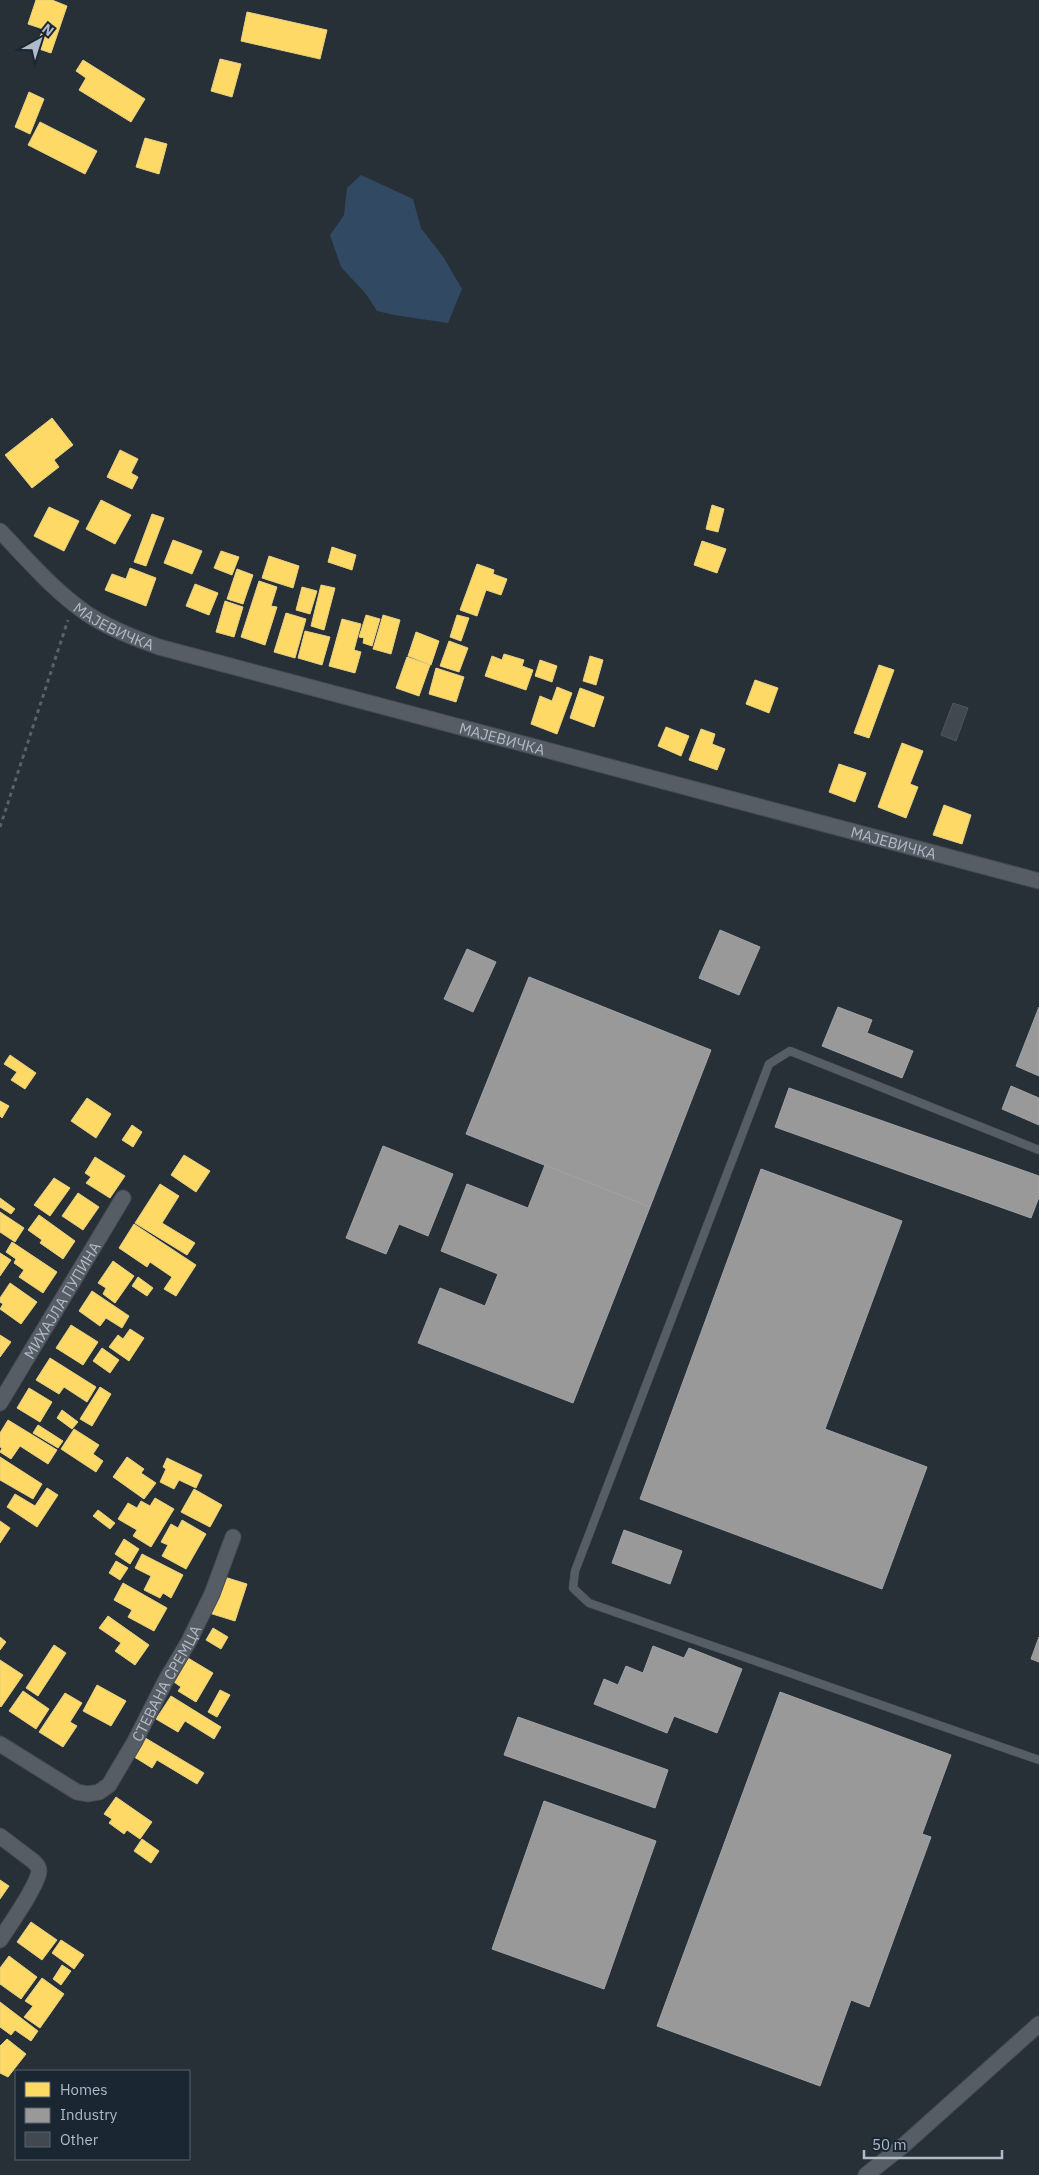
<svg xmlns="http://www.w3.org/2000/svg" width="1039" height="2175" viewBox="0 0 1039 2175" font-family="'IBM Plex Sans',sans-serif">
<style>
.water{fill:#314963}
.homes{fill:#ffd966;stroke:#e7d084}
.industry{fill:#999;stroke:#a0a3a7}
.building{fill:#41484f;stroke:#4f565f}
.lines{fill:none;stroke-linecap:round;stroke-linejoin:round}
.lane-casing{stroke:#464b51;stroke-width:9}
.street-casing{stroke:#464b51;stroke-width:17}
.path{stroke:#5a6268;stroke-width:3;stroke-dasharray:4 4;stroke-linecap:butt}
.lane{stroke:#575d65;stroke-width:8}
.street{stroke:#575d65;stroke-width:15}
.labels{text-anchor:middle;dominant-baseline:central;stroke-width:5;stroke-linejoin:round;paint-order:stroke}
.street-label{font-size:15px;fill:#b0bbc9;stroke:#1a2632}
</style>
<rect width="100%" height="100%" fill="#272f37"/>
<!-- water -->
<path class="water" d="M 361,175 L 413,199 L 421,228 L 444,258 L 462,289 L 448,323 L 394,315 L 377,311 L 366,294 L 341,267 L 330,235 L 344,215 L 347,188 Z"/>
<!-- homes -->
<g class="homes">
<path d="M 36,0 L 52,0 L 67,6 L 51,53 L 36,48 L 43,29 L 28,24 Z"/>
<path d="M 247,12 L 327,30 L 320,59 L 241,41 Z"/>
<path d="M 220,59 L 241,64 L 232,97 L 211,91 Z"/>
<path d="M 83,60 L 145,99 L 131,122 L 79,90 L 86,78 L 76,71 Z"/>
<path d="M 29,92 L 44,99 L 30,134 L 15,127 Z"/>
<path d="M 40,122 L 97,151 L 85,174 L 28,145 Z"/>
<path d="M 145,138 L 167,144 L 159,174 L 136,167 Z"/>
<path d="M 52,418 L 73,445 L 54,460 L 59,467 L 32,488 L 5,455 Z"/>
<path d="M 120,450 L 138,459 L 131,473 L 138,477 L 132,489 L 107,477 Z"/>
<path d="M 101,500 L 131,515 L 115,544 L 86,529 Z"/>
<path d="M 712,505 L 724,509 L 718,532 L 706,529 Z"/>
<path d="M 49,507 L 79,521 L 64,551 L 34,536 Z"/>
<path d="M 152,514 L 164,518 L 146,566 L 134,562 Z"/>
<path d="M 173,540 L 202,551 L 192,574 L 164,563 Z"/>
<path d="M 702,541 L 726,549 L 717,573 L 694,565 Z"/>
<path d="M 332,547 L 356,555 L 352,570 L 328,562 Z"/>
<path d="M 221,551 L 239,557 L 232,575 L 214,568 Z"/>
<path d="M 269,556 L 299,566 L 293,588 L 262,578 Z"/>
<path d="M 477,564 L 494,570 L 493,574 L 507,579 L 501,595 L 486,590 L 477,616 L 460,610 Z"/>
<path d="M 130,568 L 156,578 L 146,606 L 105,590 L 112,574 L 126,579 Z"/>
<path d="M 237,569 L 253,575 L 243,604 L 227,599 Z"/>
<path d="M 259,581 L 277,587 L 271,606 L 277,607 L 265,645 L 241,637 Z"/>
<path d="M 195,584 L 218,593 L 209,615 L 186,606 Z"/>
<path d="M 321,585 L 335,588 L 324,630 L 311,626 Z"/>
<path d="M 302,587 L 317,591 L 310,614 L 296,610 Z"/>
<path d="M 225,601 L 243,607 L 234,637 L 216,632 Z"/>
<path d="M 286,613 L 306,619 L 295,658 L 274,652 Z"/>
<path d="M 366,615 L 380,619 L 372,646 L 363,643 L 364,638 L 359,637 Z"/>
<path d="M 383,615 L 400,620 L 391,654 L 373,649 Z"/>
<path d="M 457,615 L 469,618 L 461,641 L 450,637 Z"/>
<path d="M 342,619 L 361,624 L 354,650 L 361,652 L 355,673 L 329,666 Z"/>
<path d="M 305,631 L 330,637 L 322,665 L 298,658 Z"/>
<path d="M 416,632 L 439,641 L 431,665 L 408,656 Z"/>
<path d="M 449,641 L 468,648 L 459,672 L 440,666 Z"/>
<path d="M 504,654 L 524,660 L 522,666 L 533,670 L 526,690 L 485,676 L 492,656 L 502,660 Z"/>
<path d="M 590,656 L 603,660 L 596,685 L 583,681 Z"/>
<path d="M 407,657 L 430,665 L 419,696 L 396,688 Z"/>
<path d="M 540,660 L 557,666 L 552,682 L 535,676 Z"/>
<path d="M 879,665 L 894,670 L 869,738 L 854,733 Z"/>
<path d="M 436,668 L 464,677 L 456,702 L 429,694 Z"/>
<path d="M 755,680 L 778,688 L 769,713 L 746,704 Z"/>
<path d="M 557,687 L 572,693 L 557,734 L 531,724 L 540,696 L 552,701 Z"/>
<path d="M 580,688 L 604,697 L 594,727 L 570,718 Z"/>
<path d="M 666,727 L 689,736 L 681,756 L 658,746 Z"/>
<path d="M 701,729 L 715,734 L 712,744 L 725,749 L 717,770 L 689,760 Z"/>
<path d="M 902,743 L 923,751 L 910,784 L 918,787 L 906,818 L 878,807 Z"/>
<path d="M 839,764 L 866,773 L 855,802 L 829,792 Z"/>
<path d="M 944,805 L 971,815 L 962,844 L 933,835 Z"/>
<path d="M 10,1055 L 36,1073 L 25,1089 L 11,1080 L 17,1072 L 4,1064 Z"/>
<path d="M 87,1098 L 111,1114 L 96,1138 L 71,1121 Z"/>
<path d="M 0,1101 L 9,1106 L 2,1118 L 0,1116 Z"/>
<path d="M 132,1125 L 142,1132 L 133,1147 L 122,1140 Z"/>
<path d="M 184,1155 L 210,1171 L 196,1192 L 171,1175 Z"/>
<path d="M 95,1157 L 125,1176 L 110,1198 L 86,1183 L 91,1177 L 85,1173 Z"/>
<path d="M 54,1178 L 70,1188 L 50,1216 L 34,1205 Z"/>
<path d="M 160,1184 L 179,1196 L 162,1223 L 195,1243 L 187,1255 L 135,1223 Z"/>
<path d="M 78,1193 L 99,1207 L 83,1230 L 62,1216 Z"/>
<path d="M 0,1198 L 15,1209 L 11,1214 L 0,1207 Z"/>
<path d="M 0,1212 L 24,1228 L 15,1242 L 0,1232 Z"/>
<path d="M 39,1215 L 75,1241 L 63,1259 L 40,1243 L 42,1240 L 28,1230 Z"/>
<path d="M 134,1224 L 196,1265 L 176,1296 L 164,1289 L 172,1277 L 150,1262 L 147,1267 L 119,1248 Z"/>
<path d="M 12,1242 L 57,1272 L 43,1293 L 19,1277 L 24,1270 L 14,1263 L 16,1259 L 6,1252 Z"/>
<path d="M 0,1253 L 11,1260 L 0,1276 Z"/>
<path d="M 113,1261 L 134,1276 L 115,1303 L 103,1294 L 106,1288 L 98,1283 Z"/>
<path d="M 138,1277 L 153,1288 L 147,1296 L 132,1286 Z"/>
<path d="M 10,1283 L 37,1302 L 21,1324 L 0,1309 L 3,1304 L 0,1302 L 0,1298 Z"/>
<path d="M 92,1291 L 129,1316 L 122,1328 L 106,1318 L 100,1326 L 79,1311 Z"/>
<path d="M 71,1325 L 98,1342 L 83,1365 L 56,1348 Z"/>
<path d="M 130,1329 L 144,1338 L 129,1361 L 109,1347 L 118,1335 L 123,1339 Z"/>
<path d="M 0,1335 L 11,1342 L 0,1357 Z"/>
<path d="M 102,1348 L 119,1360 L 110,1373 L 93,1361 Z"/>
<path d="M 50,1358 L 96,1387 L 87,1402 L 64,1387 L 59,1394 L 36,1380 Z"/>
<path d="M 100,1387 L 111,1394 L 92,1426 L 80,1419 Z"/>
<path d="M 29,1388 L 52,1402 L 40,1422 L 17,1408 Z"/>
<path d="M 62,1410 L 78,1422 L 72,1429 L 57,1418 Z"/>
<path d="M 8,1420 L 57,1450 L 48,1464 L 20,1446 L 11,1459 L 0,1452 L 2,1448 L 0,1447 L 0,1433 Z"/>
<path d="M 38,1425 L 63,1441 L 58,1448 L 33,1433 Z"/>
<path d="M 74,1429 L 99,1445 L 93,1454 L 103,1461 L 96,1472 L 61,1449 Z"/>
<path d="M 0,1457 L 42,1484 L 33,1499 L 0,1480 Z"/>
<path d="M 127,1457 L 144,1469 L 141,1473 L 156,1483 L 144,1499 L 113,1477 Z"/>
<path d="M 167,1458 L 202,1475 L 196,1488 L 179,1480 L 174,1489 L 160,1482 L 166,1469 L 163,1467 Z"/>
<path d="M 47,1488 L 58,1495 L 37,1527 L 7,1507 L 15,1494 L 35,1506 Z"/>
<path d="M 194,1489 L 222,1505 L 210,1527 L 181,1512 Z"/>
<path d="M 155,1498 L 174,1509 L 151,1547 L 133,1536 L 137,1530 L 118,1519 L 128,1503 L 137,1508 L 141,1501 L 150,1506 Z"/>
<path d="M 98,1510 L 115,1523 L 110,1529 L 93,1516 Z"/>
<path d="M 182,1520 L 206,1534 L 186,1569 L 162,1556 L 168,1545 L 161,1542 L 171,1524 L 178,1528 Z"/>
<path d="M 0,1521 L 10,1528 L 0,1543 Z"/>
<path d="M 124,1539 L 139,1549 L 130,1564 L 115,1554 Z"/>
<path d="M 142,1554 L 183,1575 L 171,1598 L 163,1593 L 160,1598 L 144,1590 L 151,1576 L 135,1568 Z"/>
<path d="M 116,1561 L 128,1568 L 120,1580 L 109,1573 Z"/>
<path d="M 218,1575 L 247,1584 L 235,1621 L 206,1612 Z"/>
<path d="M 123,1583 L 167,1608 L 154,1631 L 128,1617 L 132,1610 L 114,1600 Z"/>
<path d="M 108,1616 L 149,1645 L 135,1665 L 115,1651 L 121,1643 L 99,1628 Z"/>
<path d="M 213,1628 L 228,1637 L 221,1649 L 206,1640 Z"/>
<path d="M 0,1637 L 6,1642 L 0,1650 Z"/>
<path d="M 54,1645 L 66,1653 L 38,1696 L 26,1688 Z"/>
<path d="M 188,1658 L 213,1673 L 196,1702 L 178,1691 L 181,1687 L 174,1682 Z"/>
<path d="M 0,1660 L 23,1675 L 1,1707 L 0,1706 Z"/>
<path d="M 97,1685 L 126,1701 L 111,1726 L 83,1711 Z"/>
<path d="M 220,1690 L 230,1695 L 217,1717 L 208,1712 Z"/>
<path d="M 23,1691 L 49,1709 L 36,1729 L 9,1711 Z"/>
<path d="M 65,1693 L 82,1703 L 70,1722 L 77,1726 L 63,1747 L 39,1732 Z"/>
<path d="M 171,1696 L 221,1727 L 214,1739 L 185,1721 L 178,1732 L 156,1719 Z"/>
<path d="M 142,1736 L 204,1773 L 197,1784 L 157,1760 L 152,1768 L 131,1755 Z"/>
<path d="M 116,1797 L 152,1822 L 140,1839 L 127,1830 L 124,1834 L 109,1823 L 112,1819 L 104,1814 Z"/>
<path d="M 142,1839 L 159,1851 L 151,1863 L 134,1851 Z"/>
<path d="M 0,1880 L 9,1886 L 0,1899 Z"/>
<path d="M 31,1922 L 57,1940 L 42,1960 L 17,1942 Z"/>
<path d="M 61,1940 L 84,1955 L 74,1969 L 52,1953 Z"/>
<path d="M 9,1956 L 37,1977 L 21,1999 L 0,1984 L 0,1968 Z"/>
<path d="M 62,1965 L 71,1971 L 61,1985 L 53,1979 Z"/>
<path d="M 42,1978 L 64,1994 L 40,2028 L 24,2017 L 33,2006 L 25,2001 Z"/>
<path d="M 0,2002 L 38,2031 L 31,2041 L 15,2030 L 11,2035 L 0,2027 Z"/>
<path d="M 7,2039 L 26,2054 L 8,2077 L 0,2073 L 0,2046 Z"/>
</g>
<!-- industry -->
<g class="industry">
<path d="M 720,930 L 760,947 L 739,995 L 699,978 Z"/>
<path d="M 467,949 L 496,962 L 473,1012 L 444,999 Z"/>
<path d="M 529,977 L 711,1050 L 650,1207 L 466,1134 Z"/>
<path d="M 838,1007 L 872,1020 L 867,1033 L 913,1051 L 902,1078 L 822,1046 Z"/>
<path d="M 1039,1007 L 1039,1076 L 1016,1066 Z"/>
<path d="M 1011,1086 L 1039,1098 L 1039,1125 L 1002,1109 Z"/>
<path d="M 789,1088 L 1039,1176 L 1039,1197 L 1031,1218 L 775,1127 Z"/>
<path d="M 383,1146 L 453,1174 L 428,1236 L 399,1224 L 386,1254 L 346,1238 Z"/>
<path d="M 545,1165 L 650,1207 L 573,1403 L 418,1343 L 440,1288 L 485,1306 L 498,1274 L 441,1251 L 467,1184 L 528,1208 Z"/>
<path d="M 761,1169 L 902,1221 L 825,1429 L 927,1467 L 882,1589 L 640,1499 Z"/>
<path d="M 624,1530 L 682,1551 L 670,1584 L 612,1563 Z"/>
<path d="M 1039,1637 L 1039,1662 L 1031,1659 Z"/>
<path d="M 653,1646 L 684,1658 L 689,1648 L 742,1669 L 717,1733 L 674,1716 L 667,1733 L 594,1704 L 604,1679 L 618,1685 L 626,1666 L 643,1673 Z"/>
<path d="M 780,1692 L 951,1755 L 922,1834 L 931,1837 L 869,2007 L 851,2000 L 820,2086 L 657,2026 Z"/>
<path d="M 518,1717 L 668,1770 L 655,1808 L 504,1755 Z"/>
<path d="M 544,1801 L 656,1841 L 604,1989 L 492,1949 Z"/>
</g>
<!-- building -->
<path class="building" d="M 953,703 L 968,708 L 956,741 L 941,735 Z"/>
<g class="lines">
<defs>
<path id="lane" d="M 1039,1150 L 790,1051 L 769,1064 L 575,1571 L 573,1588 L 589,1603 L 1039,1760"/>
<g id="street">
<path id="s1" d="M 0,531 C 27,559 54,591 86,613 C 108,628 134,638 159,647 L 1039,881"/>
<path id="s2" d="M 0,1403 L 123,1198"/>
<path id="s3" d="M 0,1744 L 77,1792 L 88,1794 L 99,1792 L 109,1785 L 135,1741 L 166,1680 L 189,1641 L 212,1594 L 233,1537"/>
<path d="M 0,1836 L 33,1861 C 36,1864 39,1866 39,1871 C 38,1885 9,1926 0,1940"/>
<path d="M 866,2175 L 904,2145 L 1039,2024"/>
</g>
</defs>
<!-- lane casing -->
<use href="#lane" class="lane-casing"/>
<!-- street casing -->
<use href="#street" class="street-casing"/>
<!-- path -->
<path class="path" d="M 0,827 L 68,620"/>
<!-- lane -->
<use href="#lane" class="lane"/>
<!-- street -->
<use href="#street" class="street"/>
</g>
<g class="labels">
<!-- street labels -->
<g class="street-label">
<text stroke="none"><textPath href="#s1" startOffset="150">МАЈЕВИЧКА</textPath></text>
<text stroke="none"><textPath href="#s1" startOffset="555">МАЈЕВИЧКА</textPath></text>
<text stroke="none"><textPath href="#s1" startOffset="960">МАЈЕВИЧКА</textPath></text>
<text stroke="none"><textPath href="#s2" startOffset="120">МИХАЈЛА ПУПИНА</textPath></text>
<text stroke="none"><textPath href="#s3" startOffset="242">СТЕВАНА СРЕМЦА</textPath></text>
</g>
</g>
<!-- legend -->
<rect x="15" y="2070" width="175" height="90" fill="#1a2632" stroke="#56626e"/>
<rect x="25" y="2082" width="25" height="15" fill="#ffd966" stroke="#56626e"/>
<text x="60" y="2095" font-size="15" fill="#b0bbc9">Homes</text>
<rect x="25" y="2108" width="25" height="15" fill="#999999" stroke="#56626e"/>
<text x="60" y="2120" font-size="15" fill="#b0bbc9">Industry</text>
<rect x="25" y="2132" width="25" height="15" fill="#41484f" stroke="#56626e"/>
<text x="60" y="2145" font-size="15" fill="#b0bbc9">Other</text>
<!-- north arrow -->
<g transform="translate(40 40) rotate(39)" stroke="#1a2632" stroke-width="4" paint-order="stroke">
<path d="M0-4L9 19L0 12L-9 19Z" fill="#b0bbc9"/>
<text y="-8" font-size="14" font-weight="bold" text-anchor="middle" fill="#b0bbc9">N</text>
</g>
<!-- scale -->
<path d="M864 2150v8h138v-8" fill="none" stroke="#b0bbc9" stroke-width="2.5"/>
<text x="872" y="2150" font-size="15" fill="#b0bbc9" stroke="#1a2632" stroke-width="4" paint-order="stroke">50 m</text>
</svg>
